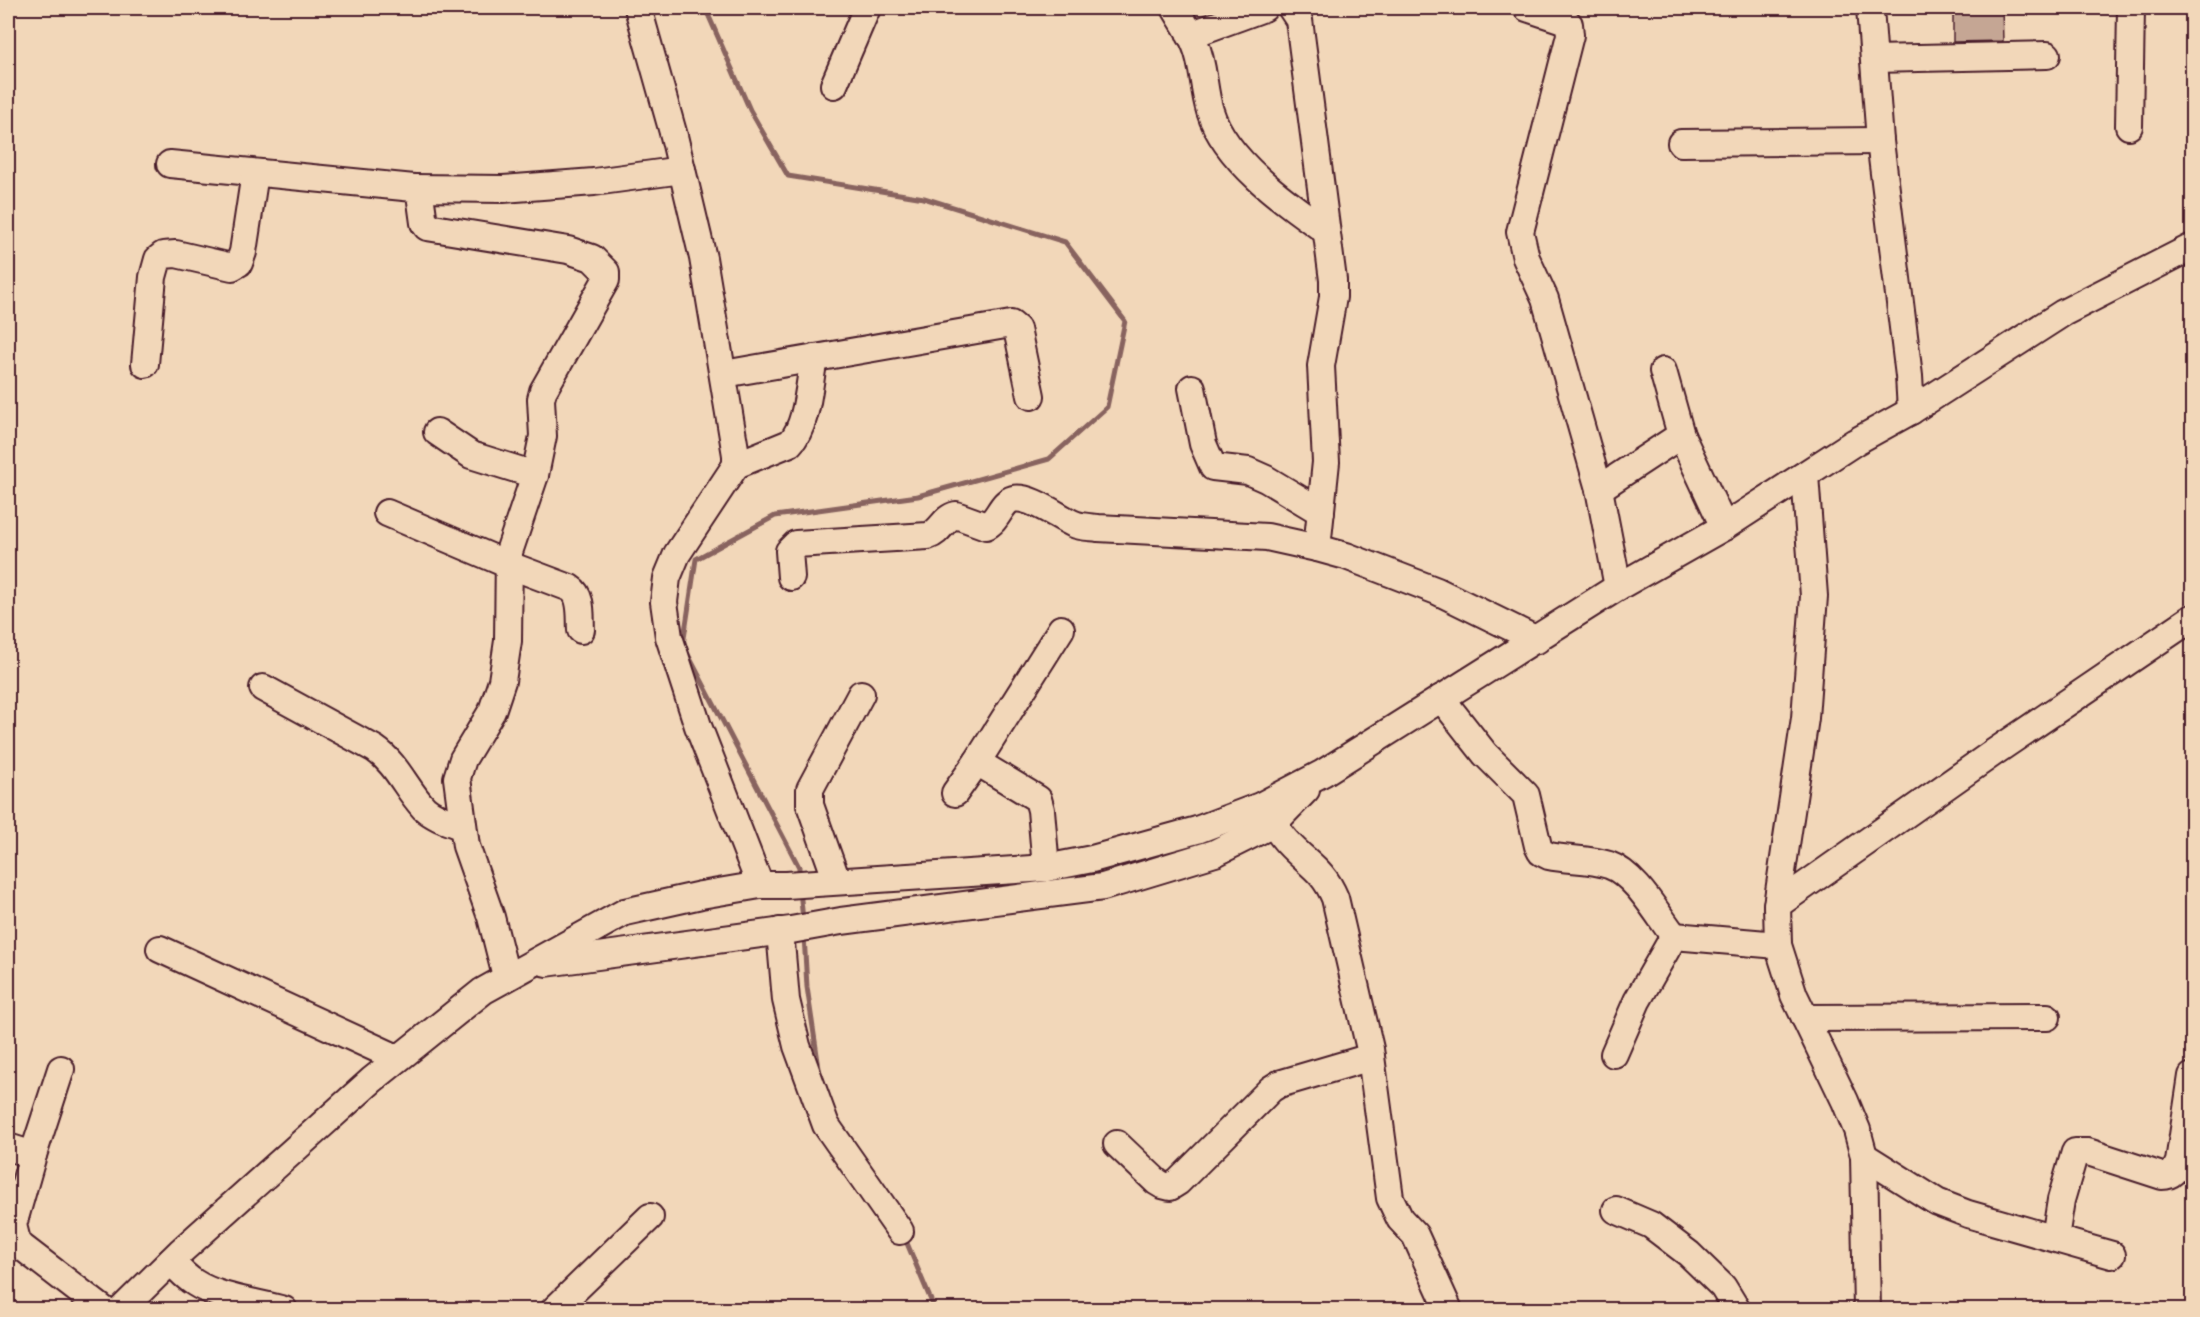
<svg xmlns="http://www.w3.org/2000/svg" width="2200" height="1317" viewBox="0 0 2200 1317" font-family="'Patrick Hand',sans-serif">
<style>
.lines{fill:none;stroke-linecap:round;stroke-linejoin:round}
.stream{stroke:#88635f;stroke-width:5}
.building{fill:#c5a694;stroke:#4a1f2b;stroke-width:1.5}
.minor-casing{stroke:#4a1f2b;stroke-width:30}
.minor{stroke:#f2d7b9;stroke-width:26}
</style>
<rect width="100%" height="100%" fill="#f2d7b9"/>
<filter id="ink" filterUnits="userSpaceOnUse"><feTurbulence type="fractalNoise" baseFrequency=".0167" numOctaves="2"/><feDisplacementMap in="SourceGraphic" scale="12" xChannelSelector="R" yChannelSelector="G"/><feConvolveMatrix kernelMatrix="1 2 1 2 8 2 1 2 1" color-interpolation-filters="sRGB"/></filter>
<g filter="url(#ink)">
<g class="lines">
<!-- stream -->
<g class="stream">
<path d="M 707,8 L 707,12 L 750,110 L 788,176 L 924,198 L 1065,242 L 1125,321 L 1107,407 L 1049,459 L 918,496 L 775,516 L 696,559 L 683,645 L 799,867 L 799,878"/>
<path d="M 800,890 L 803,920"/>
<path d="M 804,935 L 807,987 L 820,1075"/>
<path d="M 904,1236 L 935,1310"/>
</g>
</g>
<!-- building -->
<path class="building" d="M 1953,8 L 2002,8 L 2003,41 L 1953,42 Z"/>
<g class="lines">
<defs>
<g id="minor">
<path d="M 638,8 L 674,136 L 703,258 L 736,455 L 736,465 L 677,554 L 667,578 L 664,602 L 669,637 L 698,726 L 760,885"/>
<path d="M 1175,8 C 1181,19 1190,31 1195,44 C 1204,64 1203,89 1210,111 C 1225,160 1286,203 1326,231"/>
<path d="M 1291,8 L 1299,20 L 1333,280 L 1333,297 L 1321,366 L 1326,462 L 1317,548"/>
<path d="M 1527,8 L 1566,21 L 1569,24 L 1570,35 L 1520,232 L 1526,258 L 1545,299 L 1599,489 L 1618,587"/>
<path d="M 1870,8 L 1880,141 L 1909,376 L 1911,411"/>
<path d="M 1190,35 L 1264,8"/>
<path d="M 1874,59 L 2047,55"/>
<path d="M 834,85 L 867,8"/>
<path d="M 2129,126 L 2131,8"/>
<path d="M 1681,143 L 1880,141"/>
<path d="M 170,164 L 414,188 L 420,194 L 424,223 L 427,227 L 568,250 L 592,258 L 606,272 L 606,280 L 543,391 L 541,399 L 543,436 L 535,475 L 509,552 L 508,641 L 502,681 L 492,711 L 463,759 L 457,778 L 466,846 L 491,917 L 506,976"/>
<path d="M 414,188 L 503,189 L 594,182 L 682,170"/>
<path d="M 145,364 L 153,277 L 158,259 L 163,255 L 176,254 L 232,267 L 239,263 L 243,252 L 255,173"/>
<path d="M 1663,371 L 1681,435 L 1724,527"/>
<path d="M 724,374 L 1011,324 L 1017,329 L 1031,396"/>
<path d="M 1192,388 L 1203,444 L 1213,467 L 1248,471 L 1266,479 L 1321,512"/>
<path d="M 437,432 L 471,455 L 535,475"/>
<path d="M 736,465 L 790,443 C 808,425 809,382 814,358"/>
<path d="M 1805,475 L 1814,596 L 1805,718 L 1777,905 L 1778,945 L 1794,995 L 1845,1101 L 1857,1130 L 1864,1156 L 1867,1310"/>
<path d="M 1599,489 L 1681,435"/>
<path d="M 387,513 L 509,565 L 570,588 C 583,596 580,616 581,630"/>
<path d="M 791,577 L 789,551 L 796,544 L 928,536 C 941,532 943,518 956,515 L 986,526 C 998,521 1001,502 1013,499 C 1030,495 1058,517 1074,524 C 1081,527 1090,527 1098,528 L 1267,537 L 1317,548 L 1346,556 L 1437,591 L 1537,640"/>
<path d="M 263,688 L 375,749 C 397,764 406,789 424,808 C 435,818 450,822 463,827"/>
<path d="M 1441,698 L 1485,754 L 1526,795 L 1538,846 L 1541,852 L 1549,856 C 1568,860 1590,859 1609,865 C 1635,874 1657,914 1674,936"/>
<path d="M 977,762 L 1038,799 L 1041,810 L 1046,868"/>
<path d="M 955,793 L 977,762 L 1061,629"/>
<path d="M 1273,824 C 1278,830 1282,837 1288,843 C 1307,864 1323,869 1335,898 L 1370,1049 L 1390,1198 L 1400,1219 L 1415,1235 L 1449,1310"/>
<path d="M 837,881 L 810,805 L 810,789 L 861,694"/>
<path d="M 1777,905 L 1993,753 L 2192,618"/>
<path d="M 780,931 L 786,1000 L 797,1046 L 826,1125 L 900,1231"/>
<path d="M 160,949 L 397,1058"/>
<path d="M 546,963 L 791,930 L 841,921 L 1103,887 L 1215,853 L 1273,824 L 1306,790"/>
<path d="M 1805,1018 L 2047,1017"/>
<path d="M 1614,1054 L 1637,1001 L 1674,936 L 1778,945"/>
<path d="M 61,1069 L 33,1155 L 13,1225 L 17,1241 L 22,1247 L 104,1310"/>
<path d="M 1117,1144 L 1157,1182 L 1162,1185 L 1170,1187 L 1178,1182 L 1271,1089 L 1279,1084 L 1371,1057"/>
<path d="M 8,1147 L 33,1155"/>
<path d="M 1864,1156 L 1937,1202 L 1968,1214 L 2112,1255"/>
<path d="M 1616,1210 L 1651,1225 L 1689,1254 L 1723,1287 L 1737,1310"/>
<path d="M 2055,1238 L 2061,1200 L 2075,1152 L 2088,1152 L 2162,1176 C 2172,1176 2175,1171 2179,1162 L 2192,1076"/>
<path d="M 171,1261 C 178,1269 185,1277 195,1283 C 218,1298 257,1302 284,1310"/>
<path d="M 121,1310 L 180,1252 L 372,1080 L 483,991 L 625,912 L 701,895 L 760,885 L 786,885 L 1046,868 L 1092,859 L 1197,830 L 1260,806 L 1323,773 L 1618,587 L 1724,527 L 1855,442 L 1911,411 L 2063,313 L 2192,247"/>
<path d="M 554,1310 L 650,1217"/>
</g>
</defs>
<!-- minor casing -->
<use href="#minor" class="minor-casing"/>
<!-- minor -->
<use href="#minor" class="minor"/>
</g>
</g>
<!-- margin -->
<rect width="2200" height="1317" fill="none" stroke="#f2d7b9" stroke-width="30"/>
<rect x="15" y="15" width="2170" height="1287" fill="none" stroke="#4a1f2b" stroke-width="2" filter="url(#ink)"/>
</svg>
